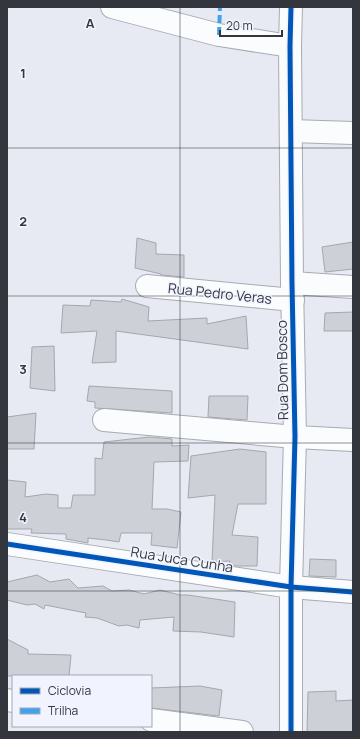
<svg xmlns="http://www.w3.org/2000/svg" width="360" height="739" viewBox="0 0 360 739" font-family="Manrope,sans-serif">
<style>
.building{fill:#cdd0d7;stroke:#a5a7ae}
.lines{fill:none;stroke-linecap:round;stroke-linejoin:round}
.minor-casing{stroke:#a9abb3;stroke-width:24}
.minor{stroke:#fbfcfd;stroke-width:22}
.quiet{stroke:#3ea3ec;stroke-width:4;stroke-dasharray:8 4;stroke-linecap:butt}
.cycleway-casing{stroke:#f1f4ff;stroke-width:8}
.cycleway{stroke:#0057b8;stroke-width:5}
.grid{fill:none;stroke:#34363d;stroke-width:1;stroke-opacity:0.55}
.labels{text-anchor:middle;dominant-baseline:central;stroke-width:3;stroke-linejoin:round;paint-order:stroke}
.street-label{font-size:14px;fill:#34363d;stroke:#f1f4ff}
.grid-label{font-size:13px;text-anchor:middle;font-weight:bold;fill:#34363d;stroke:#f1f4ff;stroke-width:3;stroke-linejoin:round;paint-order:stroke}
</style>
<rect width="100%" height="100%" fill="#e7eaf3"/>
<!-- building -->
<g class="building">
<path d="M 137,238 L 156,243 L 156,254 L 184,255 L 184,277 L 161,275 L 161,274 L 135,268 Z"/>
<path d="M 353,242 L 353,269 L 325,272 L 322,247 Z"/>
<path d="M 122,299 L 149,307 L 148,321 L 207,318 L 207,324 L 246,316 L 248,349 L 116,331 L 116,362 L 92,363 L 97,331 L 61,333 L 63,305 L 90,306 L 91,300 L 121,302 Z"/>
<path d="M 353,312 L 353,331 L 324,331 L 325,313 Z"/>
<path d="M 54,346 L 55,391 L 30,388 L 32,347 Z"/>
<path d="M 89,386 L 172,391 L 172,413 L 95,408 L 95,402 L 87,401 Z"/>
<path d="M 209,396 L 248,396 L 247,420 L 208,417 Z"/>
<path d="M 36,413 L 34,449 L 7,449 L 7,417 Z"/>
<path d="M 149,437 L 172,439 L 172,446 L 189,445 L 188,461 L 154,462 L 152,509 L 167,509 L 181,512 L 177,548 L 151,545 L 152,533 L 121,533 L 119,542 L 106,540 L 88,538 L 88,543 L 66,539 L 66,534 L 31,533 L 32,529 L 7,529 L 7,480 L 26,482 L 25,497 L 46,494 L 58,495 L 58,508 L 71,508 L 73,495 L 95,495 L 95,458 L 102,459 L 104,442 Z"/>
<path d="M 240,449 L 266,452 L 266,504 L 238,504 L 232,535 L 258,537 L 257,566 L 236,566 L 229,565 L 230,561 L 212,562 L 215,495 L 188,498 L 191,456 Z"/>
<path d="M 310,559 L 336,560 L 336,577 L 309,576 Z"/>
<path d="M 37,575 L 50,582 L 69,579 L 78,588 L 103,586 L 112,591 L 129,590 L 144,594 L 160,590 L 180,595 L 188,595 L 235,602 L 234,637 L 201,632 L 173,631 L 174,617 L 140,620 L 139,628 L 127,625 L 119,626 L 97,618 L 85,617 L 86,613 L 45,605 L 44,609 L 35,604 L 27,605 L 7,600 L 7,582 Z"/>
<path d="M 7,639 L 28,650 L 28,654 L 71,655 L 69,676 L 7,676 Z"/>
<path d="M 200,686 L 222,690 L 219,716 L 151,708 L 151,688 Z"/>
<path d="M 336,691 L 336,701 L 353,700 L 353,732 L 307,732 L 308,692 Z"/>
</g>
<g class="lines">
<defs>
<g id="minor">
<path d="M 112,7 L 219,35 L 290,46"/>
<path d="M 291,7 L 290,46 L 292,283 L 295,437 L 291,587 L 291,732"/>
<path d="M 291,131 L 353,133"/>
<path d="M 292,283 L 353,287"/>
<path d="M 147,286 L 293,300"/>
<path d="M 104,420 L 295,437 L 353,440"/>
<path d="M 7,544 L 291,587 L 353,592"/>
<path d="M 7,700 L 13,701"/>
<path d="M 151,720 L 242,732"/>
</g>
</defs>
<!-- minor casing -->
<use href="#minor" class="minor-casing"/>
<!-- minor -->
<use href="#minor" class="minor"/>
<!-- quiet -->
<path class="quiet" d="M 219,35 L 220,7"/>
<defs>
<g id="cycleway">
<path d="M 291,7 L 290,46 L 292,283 L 295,437 L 291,587 L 291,732"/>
<path d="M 7,544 L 291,587 L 353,592"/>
</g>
</defs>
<!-- cycleway casing -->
<use href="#cycleway" class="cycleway-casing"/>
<!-- cycleway -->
<use href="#cycleway" class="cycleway"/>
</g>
<!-- grid -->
<path class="grid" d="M 180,7 L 180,732M 7,148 L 353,148M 7,296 L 353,296M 7,443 L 353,443M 7,591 L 353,591"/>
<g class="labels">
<!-- street labels -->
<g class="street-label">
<text transform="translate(220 293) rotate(6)">Rua Pedro Veras</text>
<text transform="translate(282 370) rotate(-91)">Rua Dom Bosco</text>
<text transform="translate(182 559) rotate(9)">Rua Juca Cunha</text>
</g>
</g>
<g class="grid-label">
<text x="90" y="28">A</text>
<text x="23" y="78">1</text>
<text x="23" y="226">2</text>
<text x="23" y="374">3</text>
<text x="23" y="522">4</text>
</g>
<!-- border -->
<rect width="360" height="739" fill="none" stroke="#34363d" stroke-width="16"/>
<!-- legend -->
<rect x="12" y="675" width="140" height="52" fill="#f1f4ff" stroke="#a5a8b1"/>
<rect x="20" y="688" width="20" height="6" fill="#0057b8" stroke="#a5a8b1"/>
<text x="48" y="695" font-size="12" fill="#34363d">Ciclovia</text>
<rect x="20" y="708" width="20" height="6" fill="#3ea3ec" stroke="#a5a8b1"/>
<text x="48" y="715" font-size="12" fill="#34363d">Trilha</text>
<!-- scale -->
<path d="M220 30v6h62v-6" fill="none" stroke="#34363d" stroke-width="2"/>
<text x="226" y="30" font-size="12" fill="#34363d" stroke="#f1f4ff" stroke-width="3" paint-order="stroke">20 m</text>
</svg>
